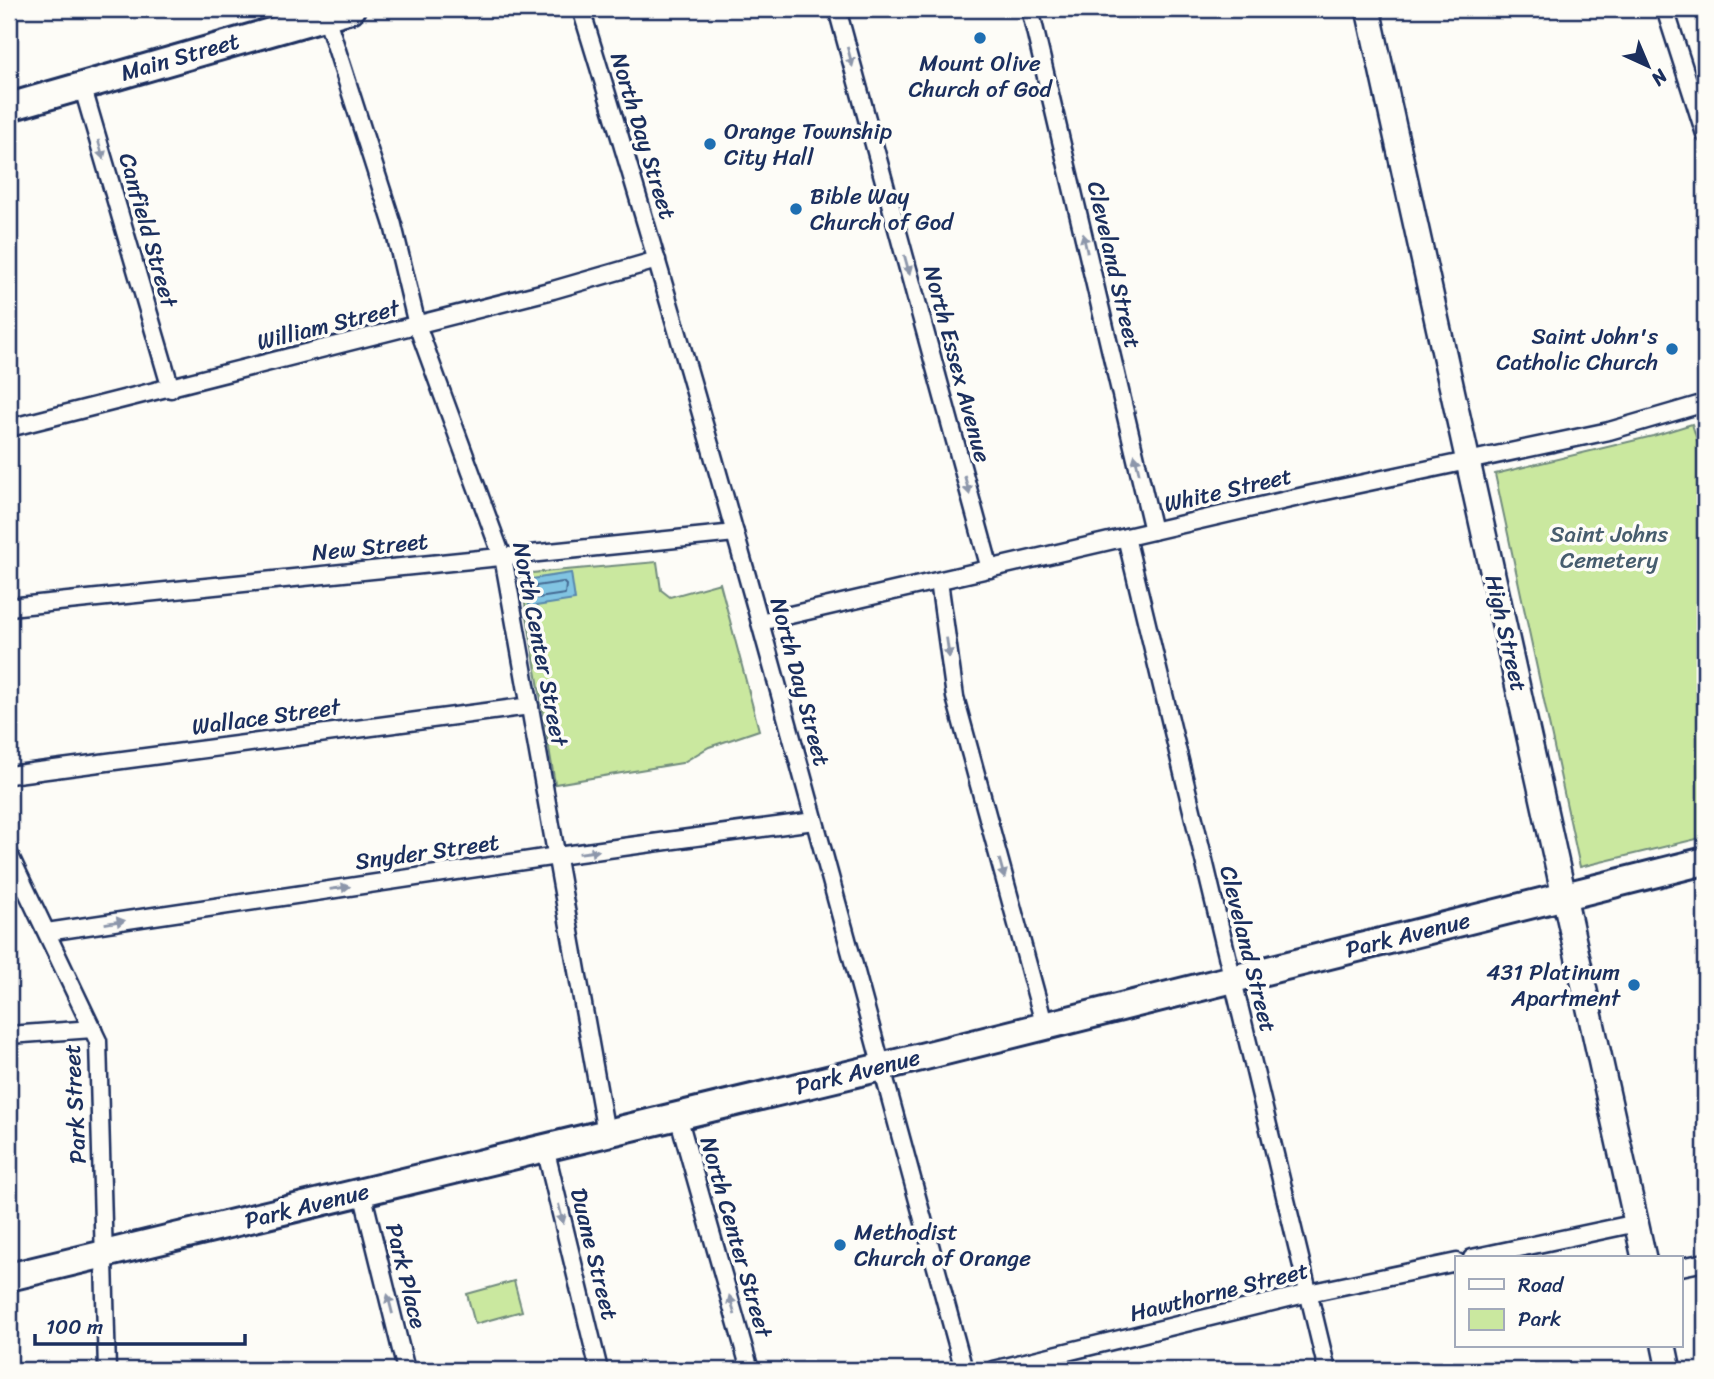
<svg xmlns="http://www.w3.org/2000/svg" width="1714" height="1379" viewBox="0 0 1714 1379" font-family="Sriracha,sans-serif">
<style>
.green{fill:#cae89f;stroke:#728c7e;stroke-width:2}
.water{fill:#81c4e2;stroke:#5888ad;stroke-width:2}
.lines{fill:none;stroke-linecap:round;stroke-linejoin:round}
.shore{stroke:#446b93;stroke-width:2}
.street-casing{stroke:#1b2f5e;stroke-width:21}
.secondary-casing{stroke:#1b2f5e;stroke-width:28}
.primary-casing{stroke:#1b2f5e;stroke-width:32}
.street{stroke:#fdfcf7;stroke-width:16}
.secondary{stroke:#fdfcf7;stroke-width:23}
.primary{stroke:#fdfcf7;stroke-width:26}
.oneway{fill:#8c96aa}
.poi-dot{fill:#1f6fb2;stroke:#fdfcf7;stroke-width:2.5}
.labels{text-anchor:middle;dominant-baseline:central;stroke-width:7;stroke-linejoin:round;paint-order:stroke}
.street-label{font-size:23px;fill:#1b2f5e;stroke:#fdfcf7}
.poi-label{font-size:23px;fill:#1b2f5e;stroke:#fdfcf7;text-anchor:start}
.park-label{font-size:23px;fill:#475d6e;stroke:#fdfcf7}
</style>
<rect width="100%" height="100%" fill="#fdfcf7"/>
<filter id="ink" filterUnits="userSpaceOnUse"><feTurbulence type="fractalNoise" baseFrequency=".0143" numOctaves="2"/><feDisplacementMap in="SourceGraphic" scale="14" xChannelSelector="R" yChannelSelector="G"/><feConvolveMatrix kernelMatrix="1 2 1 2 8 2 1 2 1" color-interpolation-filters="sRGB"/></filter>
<g filter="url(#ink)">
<!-- green -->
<g class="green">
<path d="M 1692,424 L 1705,465 L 1705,837 L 1580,867 L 1495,474 L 1653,436 Z"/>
<path d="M 657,562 L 661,590 L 670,597 L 720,583 L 759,730 L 709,747 L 682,763 L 555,784 L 520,574 Z"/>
<path d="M 514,1281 L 522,1311 L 475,1324 L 467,1294 Z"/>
</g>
<!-- water -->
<path class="water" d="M 571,573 L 575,600 L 529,607 L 525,580 Z"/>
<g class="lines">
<!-- shore -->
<path class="shore" d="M 563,582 L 566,585 L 565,594 L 538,598 L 535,597 L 536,586 Z"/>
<defs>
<g id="street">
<path d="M 581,9 C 720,459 840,915 964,1370"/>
<path d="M 837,9 L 990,569"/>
<path d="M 1030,9 L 1153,531"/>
<path d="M 1665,9 L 1705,134"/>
<path d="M 326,16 L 393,225 L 417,325 L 504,562 L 606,1133"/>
<path d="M 82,85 L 171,389"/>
<path d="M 9,428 L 553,290 L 657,260"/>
<path d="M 1126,537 L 1327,1370"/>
<path d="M 939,581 L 955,697 L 1045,1027"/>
<path d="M 9,607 L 735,533"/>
<path d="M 760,622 L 1312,494 L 1609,431 L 1705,403"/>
<path d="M 9,775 L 530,706"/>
<path d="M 9,854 L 98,1041 L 107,1370"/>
<path d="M 47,932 L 557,856 L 814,821"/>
<path d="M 9,1035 L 93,1029"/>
<path d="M 678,1116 L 750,1370"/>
<path d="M 545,1148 L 599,1370"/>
<path d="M 362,1192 L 406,1370"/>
<path d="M 1472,1258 L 1637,1223"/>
<path d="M 1681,1267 L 1705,1262"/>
<path d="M 993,1370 L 1309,1293 L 1457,1262"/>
</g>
<g id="secondary">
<path d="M 1368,9 L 1644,1258"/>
<path d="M 1664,1346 L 1669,1370"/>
</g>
<g id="primary">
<path d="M 9,107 L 351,9"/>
<path d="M 9,1277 L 881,1067 L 1705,861"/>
</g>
</defs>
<!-- street casing -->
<use href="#street" class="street-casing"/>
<!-- secondary casing -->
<use href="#secondary" class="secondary-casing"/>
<!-- primary casing -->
<use href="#primary" class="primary-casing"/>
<!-- street -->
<use href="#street" class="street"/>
<!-- secondary -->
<use href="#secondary" class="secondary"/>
<!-- primary -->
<use href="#primary" class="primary"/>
</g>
<!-- one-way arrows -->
<defs><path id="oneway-solid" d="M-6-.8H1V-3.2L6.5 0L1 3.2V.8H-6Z" transform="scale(1.75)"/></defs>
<g class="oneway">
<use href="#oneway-solid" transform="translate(850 57) rotate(75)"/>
<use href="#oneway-solid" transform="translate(101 150) rotate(74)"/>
<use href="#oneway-solid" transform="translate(1085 243) rotate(-103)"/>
<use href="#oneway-solid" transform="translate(907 265) rotate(75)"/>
<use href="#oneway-solid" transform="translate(1137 464) rotate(-103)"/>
<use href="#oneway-solid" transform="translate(967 485) rotate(75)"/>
<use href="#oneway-solid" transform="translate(948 648) rotate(82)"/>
<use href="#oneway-solid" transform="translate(589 852) rotate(-8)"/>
<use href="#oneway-solid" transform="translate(1002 869) rotate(75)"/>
<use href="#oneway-solid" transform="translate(340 888) rotate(-8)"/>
<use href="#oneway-solid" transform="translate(115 922) rotate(-9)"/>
<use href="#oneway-solid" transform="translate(561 1214) rotate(76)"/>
<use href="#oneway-solid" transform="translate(390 1304) rotate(-104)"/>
<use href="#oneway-solid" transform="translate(732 1305) rotate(-106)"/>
</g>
</g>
<!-- markers -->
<g class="poi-dot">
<circle cx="980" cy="38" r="7"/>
<circle cx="710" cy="144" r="7"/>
<circle cx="796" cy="209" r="7"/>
<circle cx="1672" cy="349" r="7"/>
<circle cx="1634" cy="985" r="7"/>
<circle cx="840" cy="1245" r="7"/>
</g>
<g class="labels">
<!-- street labels -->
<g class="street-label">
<text transform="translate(180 57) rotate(-16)">Main Street</text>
<text transform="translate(643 136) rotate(73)">North Day Street</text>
<text transform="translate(148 230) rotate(74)">Canfield Street</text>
<text transform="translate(1114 265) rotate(77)">Cleveland Street</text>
<text transform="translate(328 325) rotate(-14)">William Street</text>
<text transform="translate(957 364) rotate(75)">North Essex Avenue</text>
<text transform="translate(1228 490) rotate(-13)">White Street</text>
<text transform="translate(370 547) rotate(-6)">New Street</text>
<text transform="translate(1506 633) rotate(77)">High Street</text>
<text transform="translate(540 644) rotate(79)">North Center Street</text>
<text transform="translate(800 682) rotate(75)">North Day Street</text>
<text transform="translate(266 717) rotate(-8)">Wallace Street</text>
<text transform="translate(427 852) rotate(-8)">Snyder Street</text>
<text transform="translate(1408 935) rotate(-14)">Park Avenue</text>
<text transform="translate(1248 949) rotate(76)">Cleveland Street</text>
<text transform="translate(858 1072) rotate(-14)">Park Avenue</text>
<text transform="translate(75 1104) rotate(-93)">Park Street</text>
<text transform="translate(307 1206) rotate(-14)">Park Avenue</text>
<text transform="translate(736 1237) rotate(74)">North Center Street</text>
<text transform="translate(594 1254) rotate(76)">Duane Street</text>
<text transform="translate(406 1276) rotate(76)">Park Place</text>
<text transform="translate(1219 1292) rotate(-14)">Hawthorne Street</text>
</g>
<!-- poi labels -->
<g class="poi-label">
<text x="980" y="63" text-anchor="middle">Mount Olive<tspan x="980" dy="26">Church of God</tspan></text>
<text x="724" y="131">Orange Township<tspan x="724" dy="26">City Hall</tspan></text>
<text x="810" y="196">Bible Way<tspan x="810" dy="26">Church of God</tspan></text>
<text x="1658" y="336" text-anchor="end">Saint John's<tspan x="1658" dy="26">Catholic Church</tspan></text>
<text x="1620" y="972" text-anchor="end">431 Platinum<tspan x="1620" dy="26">Apartment</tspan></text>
<text x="854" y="1232">Methodist<tspan x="854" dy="26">Church of Orange</tspan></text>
</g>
<!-- park labels -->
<g class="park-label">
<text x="1609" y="534">Saint Johns<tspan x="1609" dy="26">Cemetery</tspan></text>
</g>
</g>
<!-- margin -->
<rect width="1714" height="1379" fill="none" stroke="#fdfcf7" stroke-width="35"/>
<rect x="18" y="18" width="1679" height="1344" fill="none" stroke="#1b2f5e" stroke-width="2.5" filter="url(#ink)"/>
<!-- legend -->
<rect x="1455" y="1256" width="228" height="91" fill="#fdfcf7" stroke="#a3aaba" stroke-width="2"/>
<rect x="1469" y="1279" width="35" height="10" fill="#fdfcf7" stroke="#a3aaba" stroke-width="2"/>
<text x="1518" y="1292" font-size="21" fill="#1b2f5e">Road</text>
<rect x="1469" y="1309" width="35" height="21" fill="#cae89f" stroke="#a3aaba" stroke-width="2"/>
<text x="1518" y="1326" font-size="21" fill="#1b2f5e">Park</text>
<!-- north arrow -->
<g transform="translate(1648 66) rotate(136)" stroke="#fdfcf7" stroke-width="5" paint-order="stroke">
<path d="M0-5L12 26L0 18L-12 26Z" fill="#1b2f5e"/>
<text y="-10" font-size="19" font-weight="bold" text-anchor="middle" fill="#1b2f5e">N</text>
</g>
<!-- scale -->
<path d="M35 1334v10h210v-10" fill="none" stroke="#1b2f5e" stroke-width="3.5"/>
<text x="46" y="1334" font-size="21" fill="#1b2f5e" stroke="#fdfcf7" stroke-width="5" paint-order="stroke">100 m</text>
</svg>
